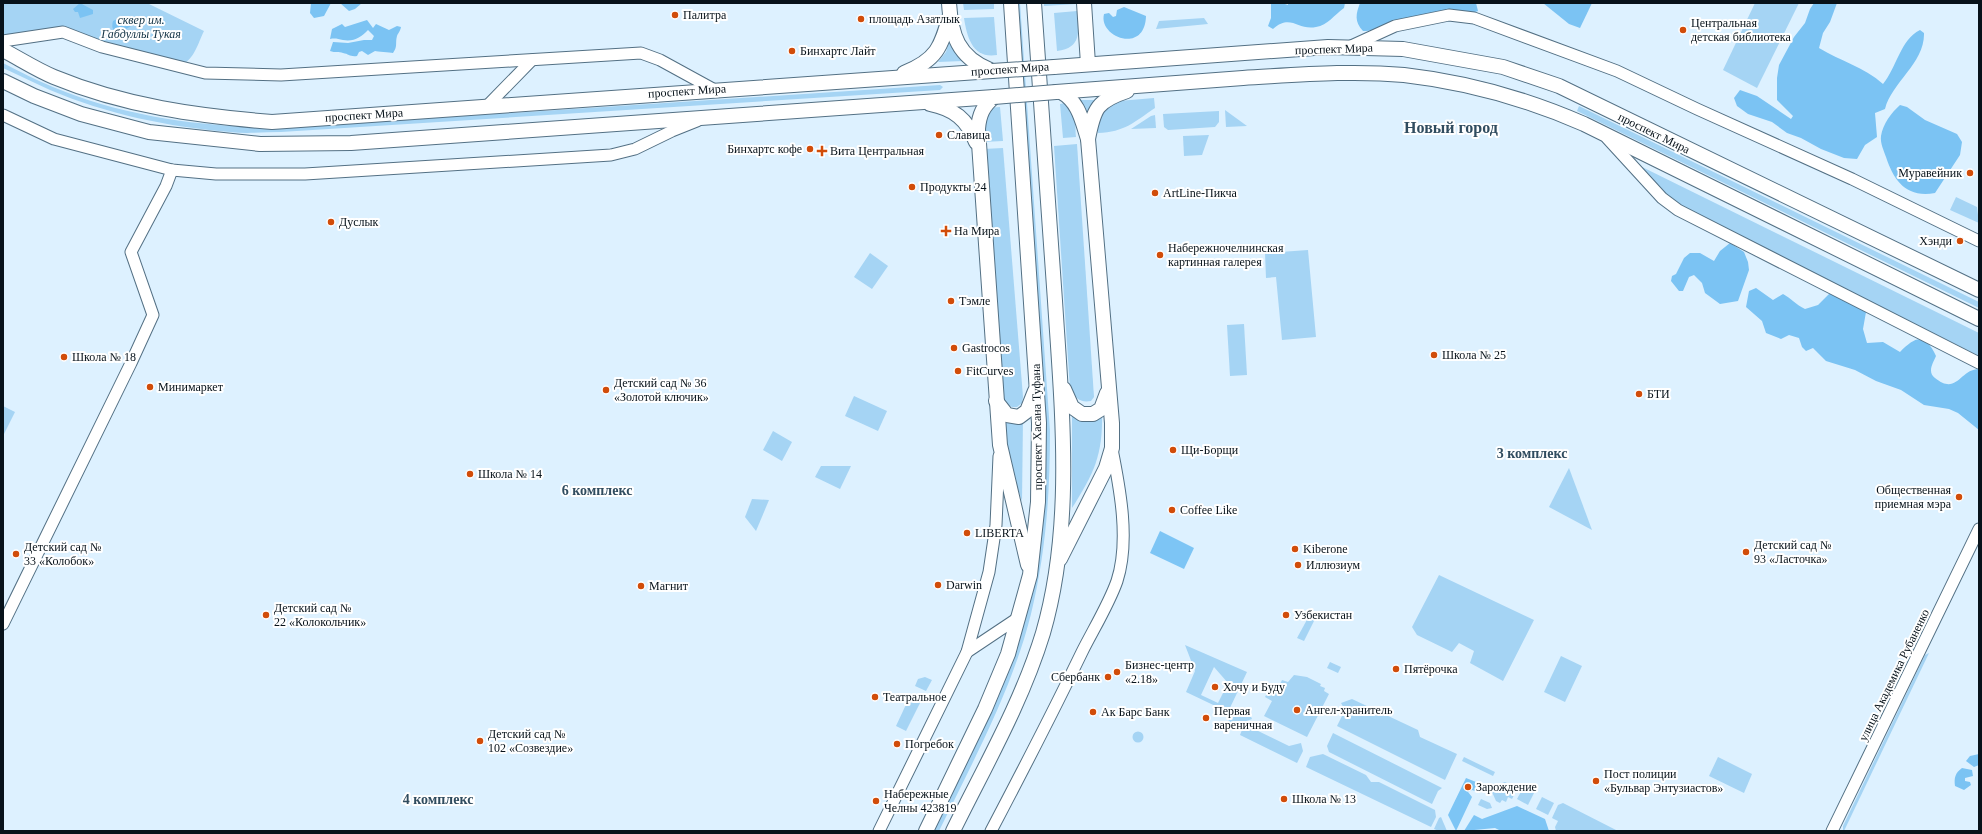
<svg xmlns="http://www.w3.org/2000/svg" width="1982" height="834" viewBox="0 0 1982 834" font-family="'Times New Roman',serif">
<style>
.green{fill:#a5d4f4;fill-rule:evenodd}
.forest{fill:#7bc3f3}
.water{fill:#7dc5f5}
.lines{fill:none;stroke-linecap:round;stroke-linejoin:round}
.minor-casing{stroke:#537084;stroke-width:13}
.major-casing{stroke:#537084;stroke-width:16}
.minor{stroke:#fff;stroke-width:11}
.major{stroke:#fff;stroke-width:14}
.major-bridge-casing{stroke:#537084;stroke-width:16;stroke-linecap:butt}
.major-bridge{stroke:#fff;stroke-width:14}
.poi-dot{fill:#d14c09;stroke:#fff;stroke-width:1.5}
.labels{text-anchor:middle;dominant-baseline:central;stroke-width:4;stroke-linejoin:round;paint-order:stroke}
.poi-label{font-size:12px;fill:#07121a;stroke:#fff;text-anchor:start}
.park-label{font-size:12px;font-style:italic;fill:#0f3043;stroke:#fff}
.street-label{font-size:12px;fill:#07121a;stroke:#fff}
.quarter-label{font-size:14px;font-weight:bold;fill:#304c5f;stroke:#fff}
.district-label{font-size:16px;font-weight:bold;fill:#304c5f;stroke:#fff}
</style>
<rect width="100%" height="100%" fill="#ddf1ff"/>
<!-- green -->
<g class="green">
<path d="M 3,3 L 147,3 L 204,31 C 198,43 194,61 180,65 L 65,29 L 9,37 L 3,34 Z"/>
<path d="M 963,3 L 994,3 L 994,9 L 964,10 Z"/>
<path d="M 1017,3 L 1020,3 L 1050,431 C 1050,494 1046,552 1031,614 C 1012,690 973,761 939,831 L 933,831 L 1016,648 L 1027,613 L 1037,562 L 1045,493 L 1044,398 Z"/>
<path d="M 1044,3 L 1076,3 L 1076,4 L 1044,6 Z"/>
<path d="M 1755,3 L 1799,3 L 1757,88 L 1723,70 Z"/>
<path d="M 1077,11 C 1079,31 1082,48 1057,51 L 1054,13 Z"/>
<path d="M 994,17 L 997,55 C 973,59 967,38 964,18 Z"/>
<path d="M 1204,18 L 1208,24 L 1156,29 L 1159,21 Z"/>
<path d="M 950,39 L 963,61 L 938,62 L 946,52 Z"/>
<path d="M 3,63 C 19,71 36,80 53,87 C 125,117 203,127 282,128 L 940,85 L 943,87 L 940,90 L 281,132 C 264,132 247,134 230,132 C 169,127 106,114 50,90 C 34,83 19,75 3,68 Z"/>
<path d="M 1154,98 L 1155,108 C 1134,122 1125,132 1098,133 L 1098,121 L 1102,110 L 1119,101 Z"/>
<path d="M 1078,100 L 1096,100 L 1088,112 L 1084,112 Z"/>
<path d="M 1065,103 C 1077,110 1075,125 1076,137 L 1063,138 L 1060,104 Z"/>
<path d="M 1579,106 L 1979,302 L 1979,308 L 1577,111 Z"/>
<path d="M 1000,107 L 1003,141 L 983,142 L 982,121 L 989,108 Z"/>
<path d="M 1225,110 L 1247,126 L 1226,127 Z"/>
<path d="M 1219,111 L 1219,122 L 1215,127 L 1168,130 L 1164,127 L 1163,114 Z"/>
<path d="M 1155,115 L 1156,128 L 1131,129 L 1151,116 Z"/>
<path d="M 1209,135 L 1202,155 L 1184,156 L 1183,136 Z"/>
<path d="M 1077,144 L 1094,397 L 1091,401 C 1080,403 1075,398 1070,389 L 1054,146 Z"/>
<path d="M 1003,148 L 1023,397 L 1022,403 L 1017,407 L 1012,407 L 1004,402 L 983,149 Z"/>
<path d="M 1636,164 L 1979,333 L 1979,356 L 1674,204 Z"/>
<path d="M 1956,197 L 1977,207 L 1979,223 L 1950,210 Z"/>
<path d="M 1308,250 L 1316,337 L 1282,340 L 1276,277 L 1266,278 L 1265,253 Z"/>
<path d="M 870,253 L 888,266 L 872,289 L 854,277 Z"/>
<path d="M 1244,324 L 1247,375 L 1230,376 L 1227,325 Z"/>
<path d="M 854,396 L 887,411 L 878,431 L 845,416 Z"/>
<path d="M 3,406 L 15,412 L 3,436 Z"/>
<path d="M 1072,413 L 1102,413 C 1103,455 1094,473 1072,508 Z"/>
<path d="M 1023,418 L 1022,501 L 1003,446 L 1005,419 Z"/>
<path d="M 773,431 L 792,442 L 782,461 L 763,450 Z"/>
<path d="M 821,466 L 851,466 L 840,489 L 815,477 Z"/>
<path d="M 1569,468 L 1592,530 L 1549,507 Z"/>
<path d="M 752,499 L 769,500 L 756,531 L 745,517 Z"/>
<path d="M 1439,575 L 1534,620 L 1503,681 L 1470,663 L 1474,651 L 1459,643 L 1452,652 L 1417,635 L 1412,627 Z"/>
<path d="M 1309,616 L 1315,619 L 1304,641 L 1297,638 Z"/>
<path d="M 1185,645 L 1247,672 L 1228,712 L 1186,692 L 1195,671 ZM 1214,667 L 1228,683 L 1218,703 L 1201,695 Z"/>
<path d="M 1929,653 L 1844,831 L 1843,831 L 1843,826 L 1925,655 Z"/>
<path d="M 1561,656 L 1582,666 L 1565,702 L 1544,692 Z"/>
<path d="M 1330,662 L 1341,667 L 1338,673 L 1327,668 Z"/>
<path d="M 1294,675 L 1307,677 L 1321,684 L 1320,686 L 1325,688 L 1324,691 L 1329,694 L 1307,737 L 1264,716 L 1272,701 L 1265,697 L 1268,691 L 1275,694 L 1282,680 L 1288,682 Z"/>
<path d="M 925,677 L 932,680 L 926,691 L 915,686 L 918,679 Z"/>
<path d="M 910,696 L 921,701 L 906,731 L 896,726 Z"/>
<path d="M 1352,699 L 1418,730 L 1420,737 L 1457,754 L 1445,780 L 1337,726 L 1345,710 L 1341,703 Z"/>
<path d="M 1249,712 L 1252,719 L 1230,727 L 1226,726 L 1230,718 Z"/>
<path d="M 1250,727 L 1289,746 L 1301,743 L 1303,751 L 1297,763 L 1240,735 L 1242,730 Z"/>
<circle cx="1138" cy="737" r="5.5"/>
<path d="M 1333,733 L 1442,788 L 1438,791 L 1432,804 L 1329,752 L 1327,746 Z"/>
<path d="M 1323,754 L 1366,775 L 1371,782 L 1379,782 L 1435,810 L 1436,817 L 1431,827 L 1306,767 L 1310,757 Z"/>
<path d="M 1464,757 L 1495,772 L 1493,776 L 1462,761 Z"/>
<path d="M 1718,757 L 1752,774 L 1744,793 L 1709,776 Z"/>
<path d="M 1505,782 L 1513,786 L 1515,793 L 1512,799 L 1508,797 L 1506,802 L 1502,800 L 1500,803 L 1496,801 L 1492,792 L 1496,785 Z"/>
<path d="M 1523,788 L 1534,793 L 1528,805 L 1517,799 Z"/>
<path d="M 1542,797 L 1554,803 L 1548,815 L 1536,809 Z"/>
<path d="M 1481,799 L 1490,803 L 1492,808 L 1487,809 L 1478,805 Z"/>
<path d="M 1563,803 L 1618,831 L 1556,831 L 1555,827 L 1558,821 L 1552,818 L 1558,805 Z"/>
<path d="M 1441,817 L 1447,831 L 1439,831 L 1434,829 L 1439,818 Z"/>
</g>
<!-- forest -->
<g class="forest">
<path d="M 80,3 L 93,10 L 93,14 L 80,18 L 78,12 L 75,12 L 73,9 Z"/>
<path d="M 311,3 L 331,3 L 324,16 L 314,18 L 310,13 Z"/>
<path d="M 340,3 L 362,3 L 355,9 L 349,11 Z"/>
<path d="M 1271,3 L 1282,3 L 1288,5 L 1288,3 L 1345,3 L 1344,8 C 1334,15 1328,25 1316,27 C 1298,31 1291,13 1273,29 L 1268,26 L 1271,18 Z"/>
<path d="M 1360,3 L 1476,3 L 1478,11 L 1470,14 C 1446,16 1421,16 1398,20 C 1383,23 1380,31 1363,31 C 1354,21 1356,14 1360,3 Z"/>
<path d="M 1543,3 L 1592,3 L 1580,28 L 1569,24 Z"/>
<path d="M 1814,3 L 1837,3 L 1830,22 L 1823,33 L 1819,48 C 1840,61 1864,67 1883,84 C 1897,67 1900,40 1920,30 L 1924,33 C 1925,63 1892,82 1885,109 L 1875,113 L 1877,137 L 1865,145 L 1857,159 L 1844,158 L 1821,149 L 1801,138 L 1787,133 L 1772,122 L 1748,114 L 1737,106 L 1734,98 L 1740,90 L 1757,96 L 1791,119 L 1793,116 L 1777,100 L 1777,78 L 1779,65 L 1794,37 L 1805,23 L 1810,9 Z"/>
<path d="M 1124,7 L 1146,16 C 1145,55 1098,37 1104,14 L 1109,13 L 1113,17 L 1116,16 L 1117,10 Z"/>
<path d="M 127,18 L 131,26 C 123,32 109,36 113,21 L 117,19 Z"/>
<path d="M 367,20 L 373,28 L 376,24 L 389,30 L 397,26 L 401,27 C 400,32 398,33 397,36 C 395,43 398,46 393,53 C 390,52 377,52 375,51 L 368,55 L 362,51 L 359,52 L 357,56 C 350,57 349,54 343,53 C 339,51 335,53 330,51 L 333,42 L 348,43 L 364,40 L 372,40 L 374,36 L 368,30 C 361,37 354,42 343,40 C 338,39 335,38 330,39 L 332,29 L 342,24 L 345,27 Z"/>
<path d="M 1900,105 L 1907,107 L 1925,120 L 1957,134 L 1962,142 L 1960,155 L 1935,193 C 1906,198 1894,181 1886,157 C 1884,151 1880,143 1881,136 C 1883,124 1891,113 1900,105 Z"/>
<path d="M 1730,243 L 1744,252 L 1748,262 L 1749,270 L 1738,301 L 1720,304 L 1705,293 L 1702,283 L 1694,275 L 1689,277 L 1683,291 L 1679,291 L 1671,281 L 1672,276 L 1676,274 L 1684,258 L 1690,253 L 1700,253 L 1714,261 L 1720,251 Z"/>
<path d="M 1756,288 L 1773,300 L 1783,294 C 1791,298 1796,305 1805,309 L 1818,305 L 1831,292 L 1861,305 L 1866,312 L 1863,329 L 1867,343 L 1883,342 L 1900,352 C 1916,336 1925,333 1936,356 C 1933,363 1927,372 1935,378 C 1957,396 1960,369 1979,369 L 1979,430 L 1958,413 L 1949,409 L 1924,405 L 1901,390 L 1876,381 L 1855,370 L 1826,361 L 1813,348 L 1806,351 L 1802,347 L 1799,338 L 1789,335 L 1781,339 L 1766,333 L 1762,321 L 1746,307 L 1749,291 Z"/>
<path d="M 1979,754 L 1979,765 L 1974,767 L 1966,761 L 1970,756 Z"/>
<path d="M 1962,768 L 1972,770 L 1973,776 L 1965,778 L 1965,781 L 1970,782 L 1971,785 L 1964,790 L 1955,786 C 1954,778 1955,773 1962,768 Z"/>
</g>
<!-- water -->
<g class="water">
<path d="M 1160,531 L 1194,548 L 1184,569 L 1150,553 Z"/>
<path d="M 1466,778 L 1476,782 L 1478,785 L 1475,791 L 1472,790 L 1468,792 L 1472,797 L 1456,831 L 1448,815 Z"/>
<path d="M 1517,806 L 1545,819 L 1549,831 L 1501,831 L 1495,828 L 1464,831 L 1474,815 L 1482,819 Z"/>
</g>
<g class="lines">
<defs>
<g id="minor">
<path d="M 3,41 L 63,32 L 102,47 L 205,73 L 281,75 L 641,53 L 660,60 L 713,89"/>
<path d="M 1349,47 L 1395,26 L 1449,15 L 1474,18 L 1617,71 L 1697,109 L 1852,179 L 1979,241"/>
<path d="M 486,107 L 532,60"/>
<path d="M 3,115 L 54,139 L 172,170 L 216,174 L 305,174 L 611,155 L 635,149 L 672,131 L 697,121"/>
<path d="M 1607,138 L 1662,198 L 1678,210 L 1979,363"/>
<path d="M 3,624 L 131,363 L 153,315 L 131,252 L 166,186 L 172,170"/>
<path d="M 967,652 L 1018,618"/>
<path d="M 879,831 L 967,652 L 989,572 L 996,525 L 999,456"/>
<path d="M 991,831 C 1022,772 1053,712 1082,652 C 1093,630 1109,604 1117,581 C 1130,541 1120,489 1112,449"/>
<path d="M 1832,831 L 1979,529"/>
</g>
<g id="major">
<path d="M 949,3 C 951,35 958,57 990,70"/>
<path d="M 1084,3 L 1088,64"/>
<path d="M 3,50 C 20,59 37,70 54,77 C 124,106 198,116 272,122 L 992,71"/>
<path d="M 1054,67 L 1328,47 L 1403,49 L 1503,67 L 1559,86 L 1979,290"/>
<path d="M 904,73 C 937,60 941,47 950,15"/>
<path d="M 3,81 L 34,96 L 81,114 L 149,132 L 260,144 L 351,143 L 994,97"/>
<path d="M 1056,92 C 1118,87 1181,83 1243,78 C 1297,75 1350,70 1404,75 C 1466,82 1527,99 1584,124 L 1979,319"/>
<path d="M 994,97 C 983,106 979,115 978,129 L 1000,445 L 1028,565"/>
<path d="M 930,104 C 954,109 967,119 976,142"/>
<path d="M 1088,139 C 1094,108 1097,101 1127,91"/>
<path d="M 1064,389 L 1072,407 L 1082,414 L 1093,414 L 1101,409 L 1107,393"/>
<path d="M 996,401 L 1007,415 L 1019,417 L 1027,411 L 1035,391"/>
<path d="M 1060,559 L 1106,468 L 1112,448 L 1112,423 L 1088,139 C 1082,121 1079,102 1061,92"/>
<path d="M 926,831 L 985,709 L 1008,654 L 1030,575 L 1038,502 L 1039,423 L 1011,3"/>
<path d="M 953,831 C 985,766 1022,702 1043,633 C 1074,526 1062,410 1055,301 C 1048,202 1041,102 1034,3"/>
</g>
</defs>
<!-- minor casing -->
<use href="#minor" class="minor-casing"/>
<!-- major casing -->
<use href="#major" class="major-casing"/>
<!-- minor -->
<use href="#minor" class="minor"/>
<!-- major -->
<use href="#major" class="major"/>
<defs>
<g id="major-bridge">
<path d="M 992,71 L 1054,67"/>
<path d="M 994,97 L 1056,92"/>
</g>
</defs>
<!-- major-bridge casing -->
<use href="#major-bridge" class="major-bridge-casing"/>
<!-- major-bridge -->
<use href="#major-bridge" class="major-bridge"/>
</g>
<!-- markers -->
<g class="poi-dot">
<circle cx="675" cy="15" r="4"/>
<circle cx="861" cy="19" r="4"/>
<circle cx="1683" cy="30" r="4"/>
<circle cx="792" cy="51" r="4"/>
<circle cx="939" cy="135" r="4"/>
<circle cx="810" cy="149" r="4"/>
<path d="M820 145h4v4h4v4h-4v4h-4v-4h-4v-4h4z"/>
<circle cx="1970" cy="173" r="4"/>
<circle cx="912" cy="187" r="4"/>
<circle cx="1155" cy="193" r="4"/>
<circle cx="331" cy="222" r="4"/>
<path d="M944 225h4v4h4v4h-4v4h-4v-4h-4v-4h4z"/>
<circle cx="1960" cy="241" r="4"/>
<circle cx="1160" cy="255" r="4"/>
<circle cx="951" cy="301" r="4"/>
<circle cx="954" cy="348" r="4"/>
<circle cx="1434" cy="355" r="4"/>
<circle cx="64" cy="357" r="4"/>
<circle cx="958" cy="371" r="4"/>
<circle cx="150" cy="387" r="4"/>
<circle cx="606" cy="390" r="4"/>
<circle cx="1639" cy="394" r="4"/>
<circle cx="1173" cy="450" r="4"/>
<circle cx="470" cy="474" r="4"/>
<circle cx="1959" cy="497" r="4"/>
<circle cx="1172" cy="510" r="4"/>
<circle cx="967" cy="533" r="4"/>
<circle cx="1295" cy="549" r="4"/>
<circle cx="1746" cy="552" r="4"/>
<circle cx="16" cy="554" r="4"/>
<circle cx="1298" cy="565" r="4"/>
<circle cx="938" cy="585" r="4"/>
<circle cx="641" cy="586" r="4"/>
<circle cx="266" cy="615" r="4"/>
<circle cx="1286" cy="615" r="4"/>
<circle cx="1396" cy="669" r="4"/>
<circle cx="1117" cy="672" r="4"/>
<circle cx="1108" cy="677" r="4"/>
<circle cx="1215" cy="687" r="4"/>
<circle cx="875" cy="697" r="4"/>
<circle cx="1297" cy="710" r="4"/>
<circle cx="1093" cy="712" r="4"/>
<circle cx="1206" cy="718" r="4"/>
<circle cx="480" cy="741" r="4"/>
<circle cx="897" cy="744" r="4"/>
<circle cx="1596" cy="781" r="4"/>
<circle cx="1468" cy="787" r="4"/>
<circle cx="1284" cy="799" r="4"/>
<circle cx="876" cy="801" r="4"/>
</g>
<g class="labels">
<!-- poi labels -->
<g class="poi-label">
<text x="683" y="15">Палитра</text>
<text x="869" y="19">площадь Азатлык</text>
<text x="1691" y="23">Центральная<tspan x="1691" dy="14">детская библиотека</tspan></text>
<text x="800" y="51">Бинхартс Лайт</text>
<text x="947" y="135">Славица</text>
<text x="802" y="149" text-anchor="end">Бинхартс кофе</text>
<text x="830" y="151">Вита Центральная</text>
<text x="1962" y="173" text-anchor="end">Муравейник</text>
<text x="920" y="187">Продукты 24</text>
<text x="1163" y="193">ArtLine-Пикча</text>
<text x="339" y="222">Дуслык</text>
<text x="954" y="231">На Мира</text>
<text x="1952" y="241" text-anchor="end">Хэнди</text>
<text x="1168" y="248">Набережночелнинская<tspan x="1168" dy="14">картинная галерея</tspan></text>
<text x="959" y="301">Тэмле</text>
<text x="962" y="348">Gastrocos</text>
<text x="1442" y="355">Школа № 25</text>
<text x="72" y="357">Школа № 18</text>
<text x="966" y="371">FitCurves</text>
<text x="614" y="383">Детский сад № 36<tspan x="614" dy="14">«Золотой ключик»</tspan></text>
<text x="158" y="387">Минимаркет</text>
<text x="1647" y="394">БТИ</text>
<text x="1181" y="450">Щи-Борщи</text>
<text x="478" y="474">Школа № 14</text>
<text x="1951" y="490" text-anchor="end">Общественная<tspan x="1951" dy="14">приемная мэра</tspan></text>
<text x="1180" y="510">Coffee Like</text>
<text x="975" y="533">LIBERTA</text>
<text x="1754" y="545">Детский сад №<tspan x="1754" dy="14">93 «Ласточка»</tspan></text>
<text x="24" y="547">Детский сад №<tspan x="24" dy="14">33 «Колобок»</tspan></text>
<text x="1303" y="549">Kiberone</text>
<text x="1306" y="565">Иллюзиум</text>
<text x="946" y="585">Darwin</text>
<text x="649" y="586">Магнит</text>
<text x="274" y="608">Детский сад №<tspan x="274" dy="14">22 «Колокольчик»</tspan></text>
<text x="1294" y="615">Узбекистан</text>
<text x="1125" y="665">Бизнес-центр<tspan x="1125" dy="14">«2.18»</tspan></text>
<text x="1404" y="669">Пятёрочка</text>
<text x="1100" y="677" text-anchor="end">Сбербанк</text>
<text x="1223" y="687">Хочу и Буду</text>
<text x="883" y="697">Театральное</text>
<text x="1305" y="710">Ангел-хранитель</text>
<text x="1214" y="711">Первая<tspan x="1214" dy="14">вареничная</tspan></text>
<text x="1101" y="712">Ак Барс Банк</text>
<text x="488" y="734">Детский сад №<tspan x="488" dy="14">102 «Созвездие»</tspan></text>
<text x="905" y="744">Погребок</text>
<text x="1604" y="774">Пост полиции<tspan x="1604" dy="14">«Бульвар Энтузиастов»</tspan></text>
<text x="1476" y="787">Зарождение</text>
<text x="884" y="794">Набережные<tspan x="884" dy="14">Челны 423819</tspan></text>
<text x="1292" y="799">Школа № 13</text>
</g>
<!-- park labels -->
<g class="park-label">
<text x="141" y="20">сквер им.<tspan x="141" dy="14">Габдуллы Тукая</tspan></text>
</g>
<!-- street labels -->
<g class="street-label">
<text transform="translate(1334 49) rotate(-2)">проспект Мира</text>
<text transform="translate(1010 69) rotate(-4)">проспект Мира</text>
<text transform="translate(687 91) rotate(-4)">проспект Мира</text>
<text transform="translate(364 115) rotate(-4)">проспект Мира</text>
<text transform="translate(1654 133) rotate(26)">проспект Мира</text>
<text transform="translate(1037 427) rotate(-91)">проспект Хасана Туфана</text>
<text transform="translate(1894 675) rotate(-64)">улица Академика Рубаненко</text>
</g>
<!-- quarter labels -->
<g class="quarter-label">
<text x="1532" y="453">3 комплекс</text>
<text x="597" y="490">6 комплекс</text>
<text x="438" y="799">4 комплекс</text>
</g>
<!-- district labels -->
<g class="district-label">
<text x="1451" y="127">Новый город</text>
</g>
</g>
<!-- border -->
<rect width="1982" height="834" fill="none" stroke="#07121a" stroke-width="8"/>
</svg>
